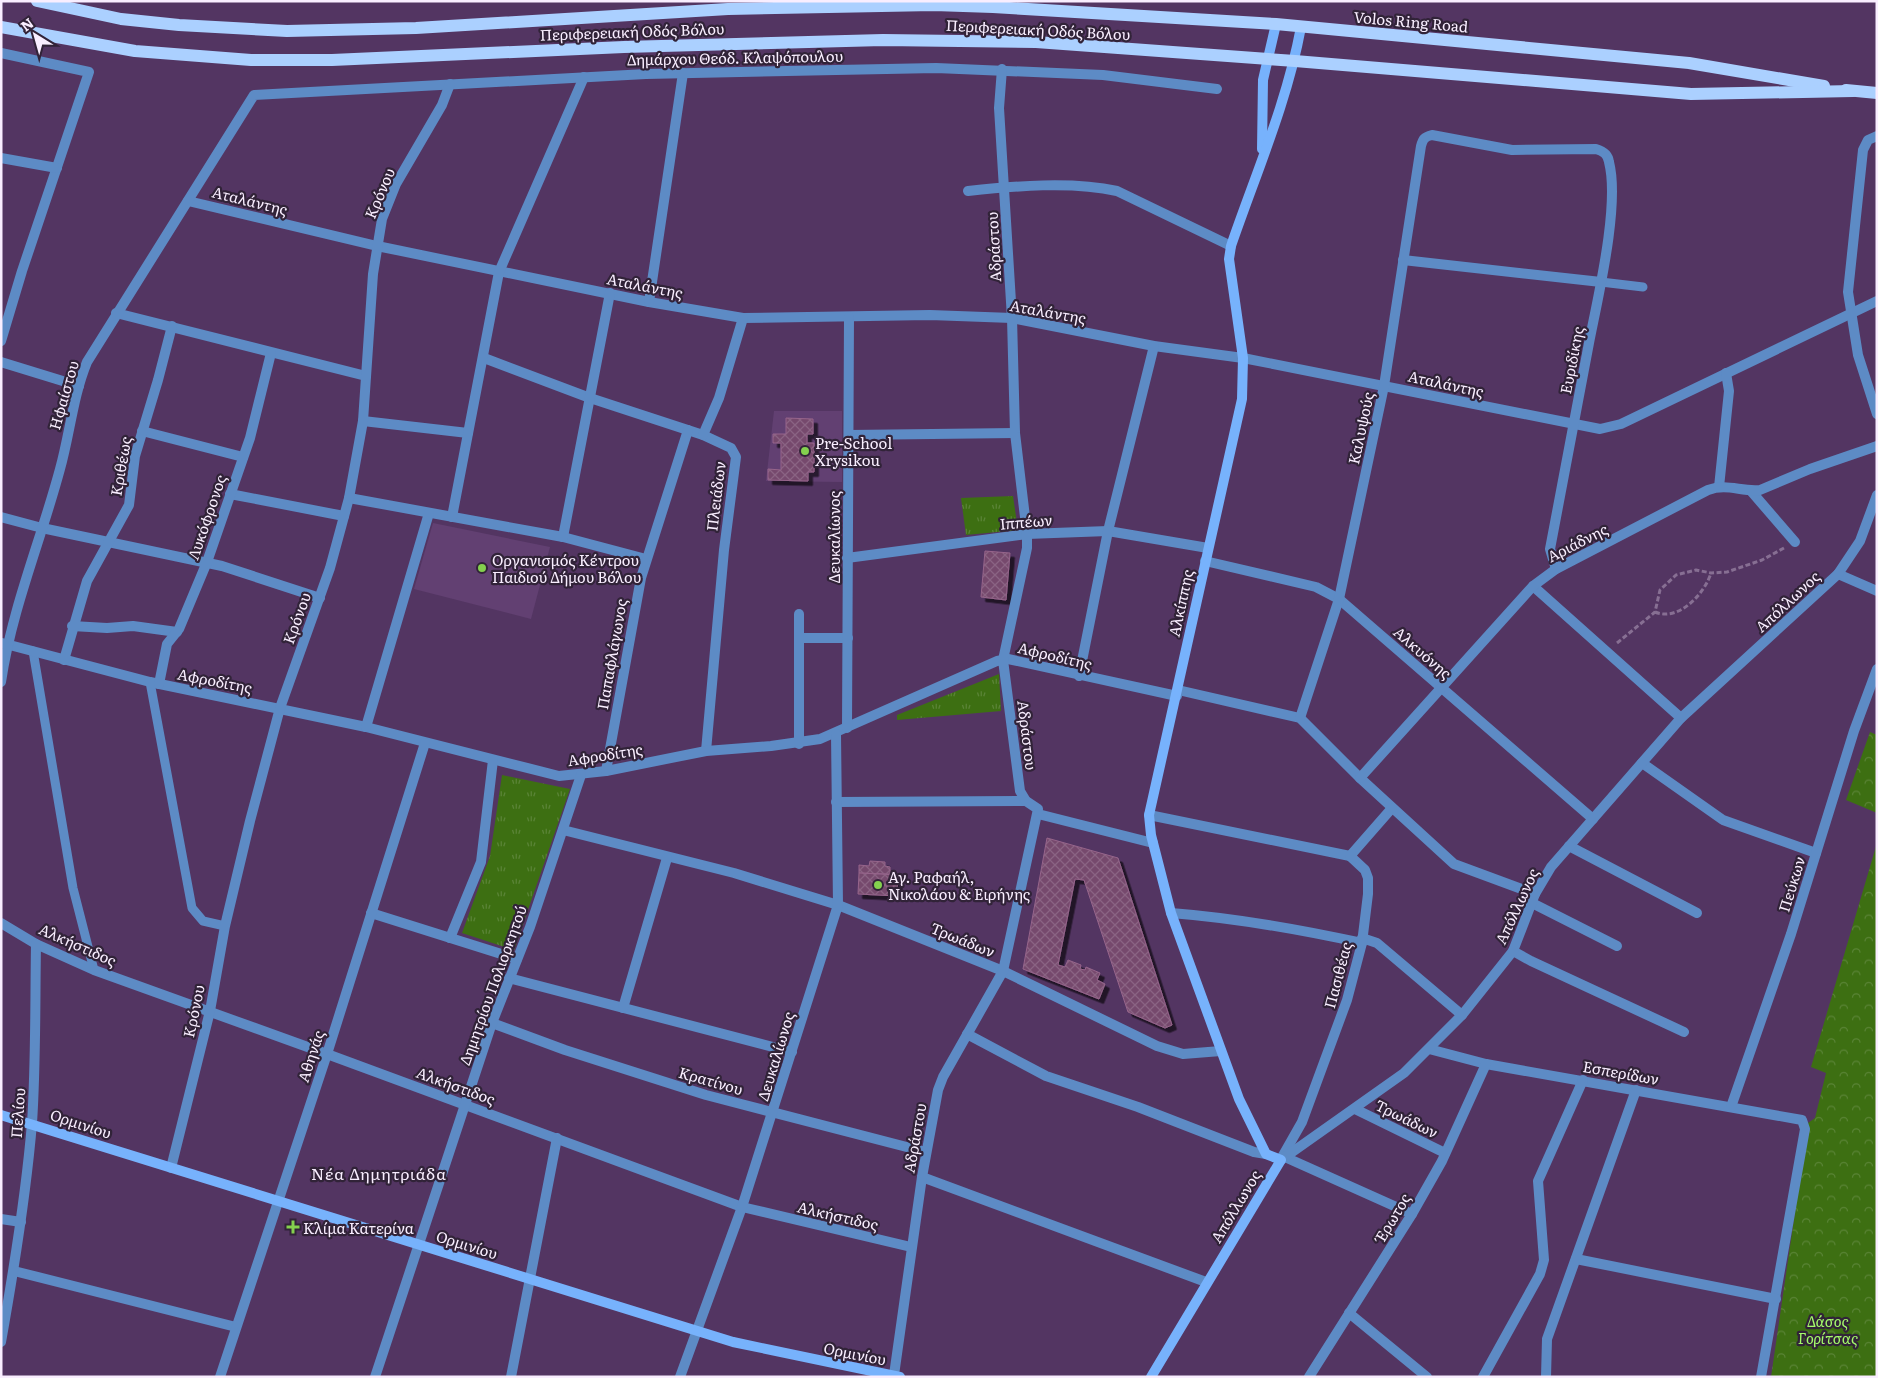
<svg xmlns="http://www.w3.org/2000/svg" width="1878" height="1378" viewBox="0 0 1878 1378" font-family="Literata,serif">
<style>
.built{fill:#624072}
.grass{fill:url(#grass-tufts)}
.forest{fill:url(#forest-crowns)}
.building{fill:url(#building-cross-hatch);stroke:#96658b;filter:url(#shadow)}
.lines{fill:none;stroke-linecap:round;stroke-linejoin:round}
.path{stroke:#876f93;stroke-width:3;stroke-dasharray:5 2.5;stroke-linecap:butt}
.lane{stroke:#5d8bc5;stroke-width:9}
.street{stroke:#5d8bc5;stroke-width:10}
.secondary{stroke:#77b2fc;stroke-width:10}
.primary{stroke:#abd0ff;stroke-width:12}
.poi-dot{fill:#84d04e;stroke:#312338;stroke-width:2}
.labels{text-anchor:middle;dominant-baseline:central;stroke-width:4.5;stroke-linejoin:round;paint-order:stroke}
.street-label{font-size:15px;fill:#f9eeff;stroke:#312338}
.poi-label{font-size:15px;fill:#f9eeff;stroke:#312338;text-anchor:start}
.park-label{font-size:15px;font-style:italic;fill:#a5fb6b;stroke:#312338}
.neighbourhood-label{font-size:16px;letter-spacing:1px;fill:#f9eeff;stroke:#312338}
</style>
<defs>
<pattern id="grass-tufts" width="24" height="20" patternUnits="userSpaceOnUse" patternTransform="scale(1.25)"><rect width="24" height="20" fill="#3d6f12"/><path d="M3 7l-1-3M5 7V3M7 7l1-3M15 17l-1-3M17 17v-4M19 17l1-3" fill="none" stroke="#5a8436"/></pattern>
<pattern id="forest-crowns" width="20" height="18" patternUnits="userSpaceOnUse" patternTransform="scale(1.25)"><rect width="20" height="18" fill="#3d6f12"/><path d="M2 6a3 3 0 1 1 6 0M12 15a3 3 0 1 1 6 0" fill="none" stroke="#5a8436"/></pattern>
<pattern id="building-cross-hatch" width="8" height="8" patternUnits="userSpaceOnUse" patternTransform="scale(1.25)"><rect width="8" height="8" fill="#76486d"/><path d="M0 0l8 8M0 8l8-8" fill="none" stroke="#8a6383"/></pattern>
<filter id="shadow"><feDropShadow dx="4.5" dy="4.5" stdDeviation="0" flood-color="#0009"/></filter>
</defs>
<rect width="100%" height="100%" fill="#533562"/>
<!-- built -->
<g class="built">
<path d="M 774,411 L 842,411 L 842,482 L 766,481 Z"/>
<path d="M 433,523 L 550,547 L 531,619 L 414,589 Z"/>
</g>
<!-- grass -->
<g class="grass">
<path d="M 1013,496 L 1018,530 L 966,535 L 961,498 Z"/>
<path d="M 999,674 L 1001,711 L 897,720 L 897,715 Z"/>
<path d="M 502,775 L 570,789 L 514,950 L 462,933 L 490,856 Z"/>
</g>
<!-- forest -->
<g class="forest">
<path d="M 1870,732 L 1877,735 L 1877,813 L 1846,800 Z"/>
<path d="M 1877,843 L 1877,1377 L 1771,1377 L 1808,1123 L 1815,1118 L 1826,1073 L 1811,1067 Z"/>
</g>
<!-- building -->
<g class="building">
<path d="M 786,418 L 813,419 L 813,434 L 807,434 L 807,443 L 814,443 L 814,472 L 808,472 L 808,481 L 768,480 L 768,469 L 781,470 L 781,443 L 773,443 L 773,434 L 786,434 Z"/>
<path d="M 985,551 L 1010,553 L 1006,600 L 981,597 Z"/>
<path d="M 1047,838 L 1118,858 L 1172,1025 L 1165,1028 L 1128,1012 L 1084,880 L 1075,879 L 1058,965 L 1065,967 L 1068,960 L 1081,965 L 1080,969 L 1085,970 L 1086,967 L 1100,973 L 1097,980 L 1105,984 L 1099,999 L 1023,969 Z"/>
<path d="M 870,861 L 885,862 L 885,866 L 890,867 L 890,874 L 859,873 L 859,865 L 869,866 Z"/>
<path d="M 859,873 L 898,875 L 897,896 L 858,894 Z"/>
</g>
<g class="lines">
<!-- path -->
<g class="path">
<path d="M 1655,612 C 1679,622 1705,593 1711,573"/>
<path d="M 1617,643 L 1655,612 L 1660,590 L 1676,575 L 1696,570 L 1711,573 L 1727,572 L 1762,560 L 1784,548"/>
</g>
<!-- lane -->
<g class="lane">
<path d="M 1601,282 L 1643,287"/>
<path d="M 33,651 L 73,888 L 94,970"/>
<path d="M 150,682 L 192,908 L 203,921 L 225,926"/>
</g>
<!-- street -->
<g class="street">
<path d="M 1,53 L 89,72 L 22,271 L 1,341"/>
<path d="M 1877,136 L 1868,140 L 1863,150 L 1848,292 L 1858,355 L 1877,414"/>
<path d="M 1,158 L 57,168"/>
<path d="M 968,191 C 1014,186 1072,181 1117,191 L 1231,246"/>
<path d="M 188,201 L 377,246 L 649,302 L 743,318 L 930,315 L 1012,318 L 1154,346 L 1243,358 L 1600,429 L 1621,424 L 1877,301"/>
<path d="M 1403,260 L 1601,282"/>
<path d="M 649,302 L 683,73"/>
<path d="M 116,313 L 366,376"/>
<path d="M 484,358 L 590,398 L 703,435 L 731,448 L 736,457 L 724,550 L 706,751"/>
<path d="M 1,362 L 79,386"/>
<path d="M 363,421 L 468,433"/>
<path d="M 142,431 L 243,457"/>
<path d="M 703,435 L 719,398 L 743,318"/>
<path d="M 849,435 L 1015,433"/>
<path d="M 1719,487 L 1729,391 L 1726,373"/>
<path d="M 1751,491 L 1795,542"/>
<path d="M 230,494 L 344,516"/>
<path d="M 349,498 L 563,537 L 646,559"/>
<path d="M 1,517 L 42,528 L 222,566 L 320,598"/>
<path d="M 452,517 L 499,272 L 584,77"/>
<path d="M 563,537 L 610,293"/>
<path d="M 847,558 L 1027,534 L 1108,531 L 1208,548"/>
<path d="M 1205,561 L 1316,587 L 1339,599 L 1593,819"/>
<path d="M 1838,574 L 1877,591"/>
<path d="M 1533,586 L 1681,718"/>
<path d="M 72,626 L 107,628 L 133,626 L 177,632"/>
<path d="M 799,638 L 848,638"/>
<path d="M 2,643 L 150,682 L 366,727 L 559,776 L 606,771 L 706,751 L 771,746 L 820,739 L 997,661 L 1008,659 L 1177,696"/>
<path d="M 64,660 L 87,581 L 129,505 L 135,456 L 158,380 L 172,326"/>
<path d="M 1079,676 L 1108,531 L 1154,346"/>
<path d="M 1,682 C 12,608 41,540 60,469 C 70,433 73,396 87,362 L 254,95 L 646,74 L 936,68 L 1103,75 L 1217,89"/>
<path d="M 159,684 L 167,644 L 179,629 L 207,562 L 250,438 L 271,353"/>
<path d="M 1178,690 L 1300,718 L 1360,778 L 1454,864 L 1535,894"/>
<path d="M 1300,718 L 1339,599 L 1384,386 L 1421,146 C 1423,139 1424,137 1432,135 L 1512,150 L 1596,149 C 1603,151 1608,154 1609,162 C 1620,205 1598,297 1589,343 C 1576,412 1563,480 1550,549 L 1556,569"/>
<path d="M 366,727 L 429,513"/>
<path d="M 847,728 L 849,317"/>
<path d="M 799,744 L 799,614"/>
<path d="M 1642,763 L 1723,820 L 1816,853"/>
<path d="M 606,771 L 641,578 L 688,430"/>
<path d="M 1360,778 L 1533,586 L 1556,569 L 1708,490 C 1727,483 1741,492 1760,490 L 1810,469 L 1877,446"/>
<path d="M 836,802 L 1026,801"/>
<path d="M 1038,814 L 1153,843"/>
<path d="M 1149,815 L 1350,856"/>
<path d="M 563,830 L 734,873 L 838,905 L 1003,971 L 1157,1046 L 1183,1054 L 1221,1051"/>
<path d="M 1569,846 L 1697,913"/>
<path d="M 1532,903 L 1617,946"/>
<path d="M 371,913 L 517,959"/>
<path d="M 1171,913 C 1235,918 1298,929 1362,943"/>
<path d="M 1,923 L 36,944 L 94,970 L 327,1054 L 742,1207 L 911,1247"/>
<path d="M 450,938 L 481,862 L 493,760"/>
<path d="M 1362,938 L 1377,943 L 1462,1015"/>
<path d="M 1513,951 L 1531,961 L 1684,1032"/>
<path d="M 509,978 L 792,1052"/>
<path d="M 623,1008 L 667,858"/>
<path d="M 492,1023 L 565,1050 L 706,1095 L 926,1152"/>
<path d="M 967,1034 L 1046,1076 L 1138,1107 L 1254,1152 L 1266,1154"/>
<path d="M 1429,1049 L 1486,1064 L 1802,1120 L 1805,1129 L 1761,1377"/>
<path d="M 1731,1107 L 1791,934 L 1854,731 L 1877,669"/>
<path d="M 1355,1109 L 1445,1153"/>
<path d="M 1287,1158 L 1412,1214"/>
<path d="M 1281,1159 L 1302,1122 L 1347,1000 L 1362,943 L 1368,894 L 1368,878 L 1365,870 L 1350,856 L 1392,808"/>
<path d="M 1281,1160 L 1404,1073 L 1462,1015 L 1513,951 L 1535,894 L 1551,867 L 1681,718 L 1838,574 L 1860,541 L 1877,495"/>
<path d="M 171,1168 L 210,1011 L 225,926 L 250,821 L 280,708 L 330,568 L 349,498 L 363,421 L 373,274 L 382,219 L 396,184 L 442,105 L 450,84"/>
<path d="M 922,1177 L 1206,1282"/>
<path d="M 1,1219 L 21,1222"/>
<path d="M 1576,1259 L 1776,1299"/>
<path d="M 14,1271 L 236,1327"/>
<path d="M 1349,1313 L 1427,1377"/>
<path d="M 1,1342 C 14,1269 26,1196 32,1123 C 36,1063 35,1003 36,944"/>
<path d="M 894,1375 L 922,1177 L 938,1090 L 943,1077 L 1003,971 L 1038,809 L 1026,801 L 1020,791 L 1003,660 L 1027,548 L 1027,534 L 1015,433 L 1012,318 L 999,108 L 1002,69"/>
<path d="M 220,1377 L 327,1054 L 425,743"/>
<path d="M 375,1377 L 492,1023 L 530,927 L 581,775"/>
<path d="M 511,1377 L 557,1138"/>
<path d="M 680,1377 L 742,1207 L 838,905 L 836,734"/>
<path d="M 1309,1377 L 1412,1214 L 1442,1161 L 1486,1064"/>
<path d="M 1483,1377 L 1540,1274 L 1544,1260 L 1538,1181 L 1583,1080"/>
<path d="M 1546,1377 L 1547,1339 L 1636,1090"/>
</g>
<!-- secondary -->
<g class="secondary">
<path d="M 1262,149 L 1263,80 L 1276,24"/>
<path d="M 1,1115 L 733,1342 L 900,1377"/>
<path d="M 1151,1377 L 1281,1160 L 1266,1154 L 1239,1099 L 1171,913 L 1151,835 L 1149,815 L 1242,399 L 1243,358 L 1229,259 L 1231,246 C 1256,173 1287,103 1301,27"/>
</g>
<!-- primary -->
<g class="primary">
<path d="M 37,1 L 121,19 L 179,25 L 287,31 L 416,28 L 728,9 L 934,5 L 993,7 L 1276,24 L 1689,63 L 1824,86"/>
<path d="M 1,27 L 135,51 L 251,60 L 332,60 L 624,47 L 883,40 L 1036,42 L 1295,61 L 1691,94 L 1853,91"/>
<path d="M 1846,90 L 1877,93"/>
</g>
</g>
<!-- markers -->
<g class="poi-dot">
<circle cx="805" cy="451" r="5"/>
<circle cx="482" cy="568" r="5"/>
<circle cx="878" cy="885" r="5"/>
<path d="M290.5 1219.5h5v5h5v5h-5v5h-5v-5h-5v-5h5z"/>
</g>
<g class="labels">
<!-- street labels -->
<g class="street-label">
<text transform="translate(1411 21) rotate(5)">Volos Ring Road</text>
<text transform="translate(1038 29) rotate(3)">Περιφερειακή Οδός Βόλου</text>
<text transform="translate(632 31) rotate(-2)">Περιφερειακή Οδός Βόλου</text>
<text transform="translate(735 57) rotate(-1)">Δημάρχου Θεόδ. Κλαψόπουλου</text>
<text transform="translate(379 193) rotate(-67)">Κρόνου</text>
<text transform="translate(250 200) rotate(14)">Αταλάντης</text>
<text transform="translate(993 247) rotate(-93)">Αδράστου</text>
<text transform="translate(645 285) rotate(11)">Αταλάντης</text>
<text transform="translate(1048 311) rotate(10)">Αταλάντης</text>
<text transform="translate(1571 360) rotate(-79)">Ευριδίκης</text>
<text transform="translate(1446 383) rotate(12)">Αταλάντης</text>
<text transform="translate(63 395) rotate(-74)">Ηφαίστου</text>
<text transform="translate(1360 428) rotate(-78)">Καλυψούς</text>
<text transform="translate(120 466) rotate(-80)">Κριθέως</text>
<text transform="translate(715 496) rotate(-83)">Πλειάδων</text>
<text transform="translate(206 517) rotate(-71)">Λυκόφρoνος</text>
<text transform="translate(1026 521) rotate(-5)">Ιππέων</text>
<text transform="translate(833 537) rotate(-90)">Δευκαλίωνος</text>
<text transform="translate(1577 542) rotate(-27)">Αριάδνης</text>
<text transform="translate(1787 601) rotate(-43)">Απόλλωνος</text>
<text transform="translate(1180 603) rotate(-78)">Αλκίππης</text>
<text transform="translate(296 618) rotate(-70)">Κρόνου</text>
<text transform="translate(1423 652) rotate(41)">Αλκυόνης</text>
<text transform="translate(611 654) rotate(-80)">Παπαφλάγωνος</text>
<text transform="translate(1055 655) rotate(13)">Αφροδίτης</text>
<text transform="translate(215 680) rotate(11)">Αφροδίτης</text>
<text transform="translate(1028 735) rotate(83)">Αδράστου</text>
<text transform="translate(605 754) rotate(-9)">Αφροδίτης</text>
<text transform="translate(1791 884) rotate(-73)">Πεύκων</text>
<text transform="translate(1516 906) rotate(-65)">Απόλλωνος</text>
<text transform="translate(963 939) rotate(22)">Τρωάδων</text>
<text transform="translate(78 944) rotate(24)">Αλκήστιδος</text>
<text transform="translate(1337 975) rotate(-75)">Πασιθέας</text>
<text transform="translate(492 985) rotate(-70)">Δημητρίου Πολιορκητού</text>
<text transform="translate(193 1011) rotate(-78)">Κρόνου</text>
<text transform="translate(310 1056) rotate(-72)">Αθηνάς</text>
<text transform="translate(775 1056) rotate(-73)">Δευκαλίωνος</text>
<text transform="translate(1621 1072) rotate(10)">Εσπερίδων</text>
<text transform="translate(711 1080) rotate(16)">Κρατίνου</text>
<text transform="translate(456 1085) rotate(20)">Αλκήστιδος</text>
<text transform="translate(17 1113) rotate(-86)">Πελίου</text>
<text transform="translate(1407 1118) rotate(26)">Τρωάδων</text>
<text transform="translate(81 1123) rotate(18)">Ορμινίου</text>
<text transform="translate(914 1138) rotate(-80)">Αδράστου</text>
<text transform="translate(1235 1206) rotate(-59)">Απόλλωνος</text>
<text transform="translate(838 1215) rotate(13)">Αλκήστιδος</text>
<text transform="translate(1392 1217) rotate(-59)">Έρωτος</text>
<text transform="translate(467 1244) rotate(17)">Ορμινίου</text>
<text transform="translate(855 1353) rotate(11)">Ορμινίου</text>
</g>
<!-- poi labels -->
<g class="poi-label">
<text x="815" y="442">Pre-School<tspan x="815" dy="17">Xrysikou</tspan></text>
<text x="492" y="559">Οργανισμός Κέντρου<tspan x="492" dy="17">Παιδιού Δήμου Βόλου</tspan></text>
<text x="888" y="876">Αγ. Ραφαήλ,<tspan x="888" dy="17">Νικολάου &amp; Ειρήνης</tspan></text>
<text x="303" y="1227">Κλίμα Κατερίνα</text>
</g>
<!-- park labels -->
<g class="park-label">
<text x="1828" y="1320">Δάσος<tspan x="1828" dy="17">Γορίτσας</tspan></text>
</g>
<!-- neighbourhood labels -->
<g class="neighbourhood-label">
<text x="379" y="1173">Νέα Δημητριάδα</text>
</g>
</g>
<!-- border -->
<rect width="1878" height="1378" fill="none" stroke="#f9eeff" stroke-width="5"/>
<!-- north arrow -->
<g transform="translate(35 35) rotate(323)" stroke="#312338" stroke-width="4" paint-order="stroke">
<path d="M0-4L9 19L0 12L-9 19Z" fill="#f9eeff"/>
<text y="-8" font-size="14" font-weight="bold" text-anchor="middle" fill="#f9eeff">N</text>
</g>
</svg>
